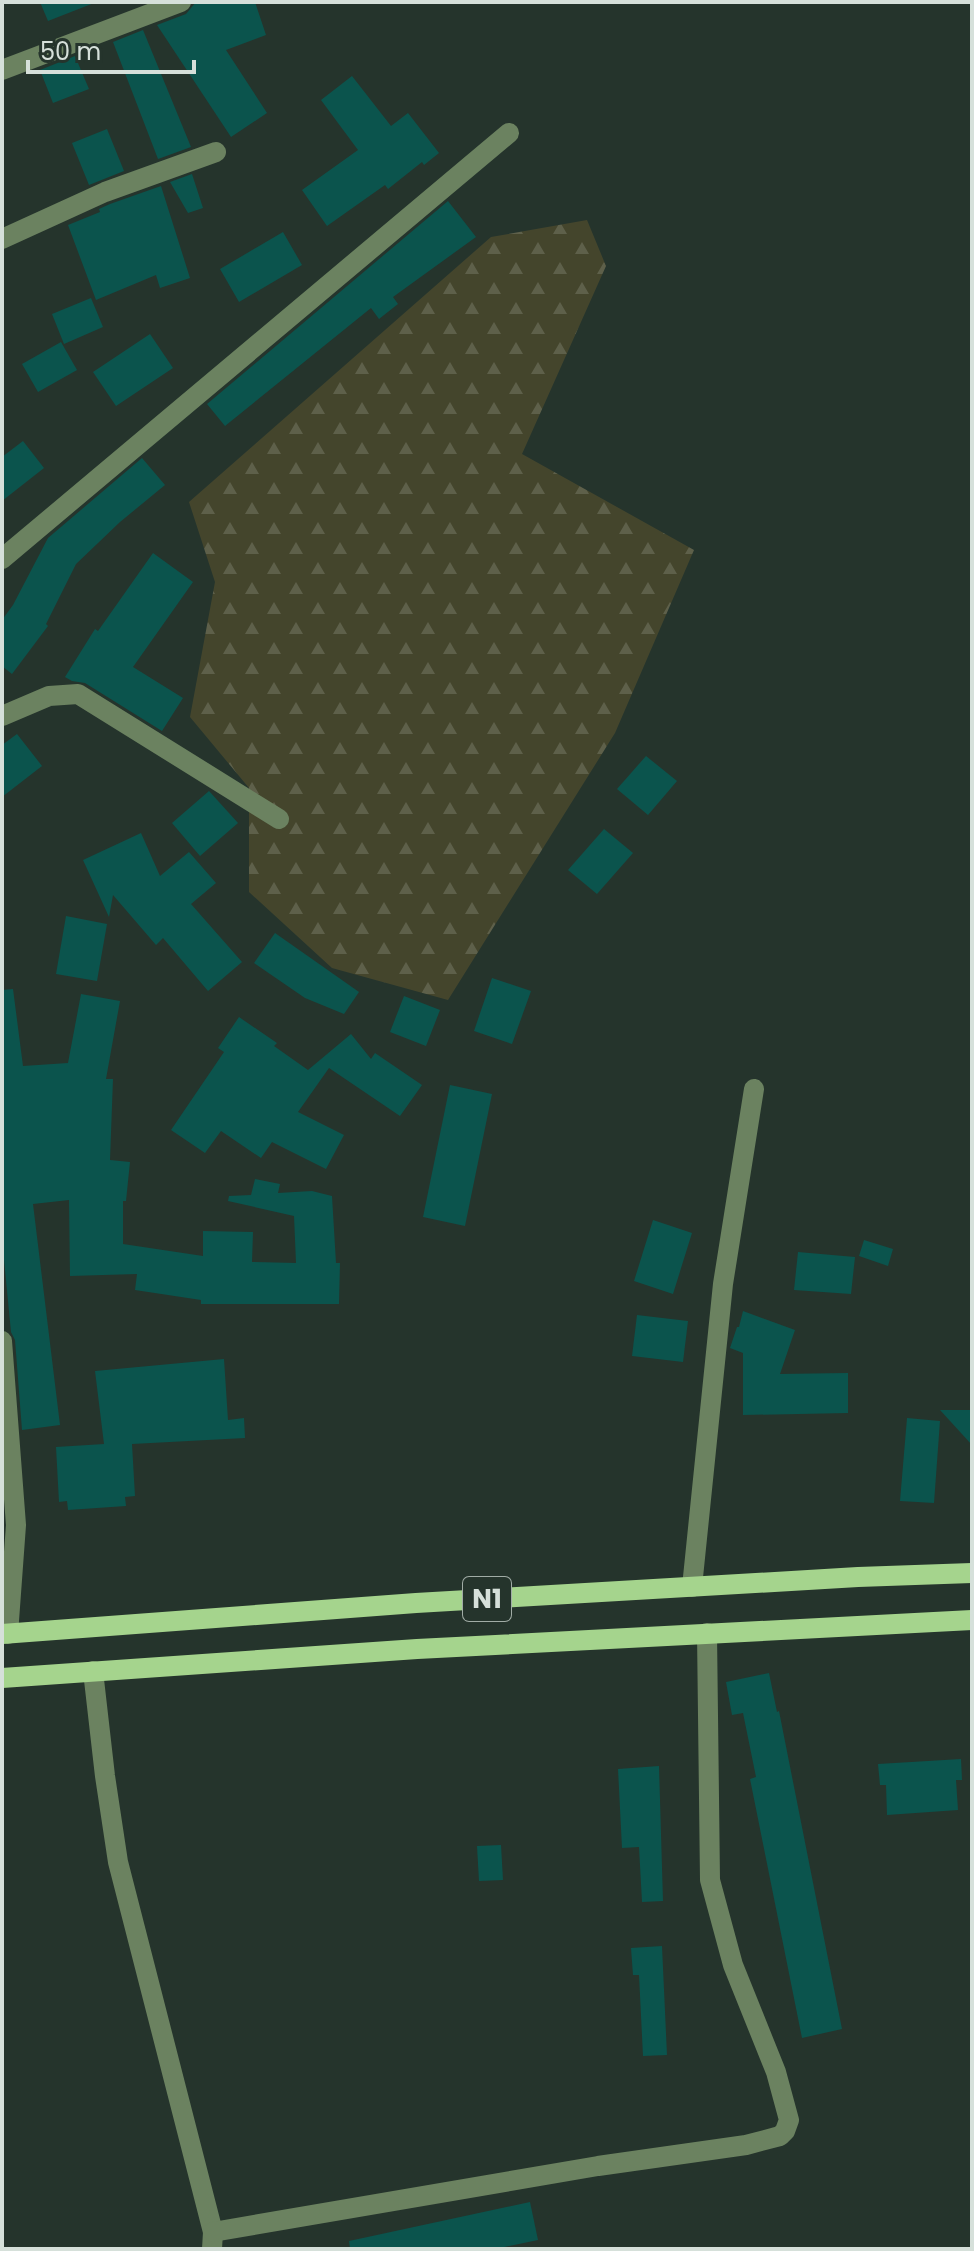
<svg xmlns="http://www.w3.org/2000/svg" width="974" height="2251" viewBox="0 0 974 2251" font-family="Poppins,sans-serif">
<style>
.forest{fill:url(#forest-firs)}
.building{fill:#0b544d}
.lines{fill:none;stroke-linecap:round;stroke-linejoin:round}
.minor{stroke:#6b8260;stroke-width:20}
.major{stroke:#a5d48d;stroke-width:20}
.labels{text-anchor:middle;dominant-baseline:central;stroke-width:6;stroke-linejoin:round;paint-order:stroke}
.shield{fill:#25342c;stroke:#a1aca6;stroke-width:2}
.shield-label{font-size:26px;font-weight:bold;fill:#d6e0da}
</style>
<defs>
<pattern id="forest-firs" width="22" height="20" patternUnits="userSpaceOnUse" patternTransform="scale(2)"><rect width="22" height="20" fill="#44452c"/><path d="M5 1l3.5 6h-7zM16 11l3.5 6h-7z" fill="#5e604a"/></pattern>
</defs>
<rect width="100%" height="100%" fill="#25342c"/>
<!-- forest -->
<path class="forest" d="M 587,220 L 606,266 L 522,454 L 694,550 L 615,733 L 448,1000 L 332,968 L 249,892 L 249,788 L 190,717 L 215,582 L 189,502 L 491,237 Z"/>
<!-- building -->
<g class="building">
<path d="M 40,2 L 94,2 L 94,3 L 48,21 Z"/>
<path d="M 196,2 L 255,2 L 266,35 L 226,50 L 267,113 L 231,137 L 157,25 L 186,14 Z"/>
<path d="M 143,30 L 191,147 L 158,159 L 113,42 Z"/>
<path d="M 75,56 L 89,89 L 53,103 L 40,70 Z"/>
<path d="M 352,76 L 391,126 L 408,113 L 439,153 L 424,165 L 422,162 L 388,189 L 385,185 L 327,226 L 302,190 L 358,150 L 321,100 Z"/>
<path d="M 107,129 L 124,171 L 89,185 L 72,143 Z"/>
<path d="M 192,174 L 203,208 L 188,213 L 170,182 Z"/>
<path d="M 161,186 L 190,278 L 160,288 L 156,275 L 96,300 L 68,225 L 100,212 L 99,209 L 110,204 Z"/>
<path d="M 448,201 L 476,237 L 393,297 L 398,304 L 379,319 L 371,308 L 225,426 L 207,404 Z"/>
<path d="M 283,232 L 302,265 L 239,302 L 220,269 Z"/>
<path d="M 91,298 L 103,327 L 64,344 L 52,314 Z"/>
<path d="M 150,334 L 173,368 L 116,406 L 93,372 Z"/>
<path d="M 61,342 L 77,370 L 38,392 L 22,364 Z"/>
<path d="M 23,441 L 44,468 L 2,501 L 2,457 Z"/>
<path d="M 142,458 L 165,485 L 120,522 L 76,564 L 46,624 L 48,626 L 12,674 L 2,666 L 2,620 L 13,605 L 48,538 Z"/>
<path d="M 153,553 L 193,582 L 133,667 L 183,698 L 162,731 L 85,683 L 72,681 L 65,677 L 95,629 L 98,631 Z"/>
<path d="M 17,734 L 42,766 L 2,797 L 2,745 Z"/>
<path d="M 646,756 L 677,781 L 648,815 L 617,789 Z"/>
<path d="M 209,791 L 238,823 L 200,856 L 172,823 Z"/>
<path d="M 604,829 L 633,853 L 597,894 L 568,870 Z"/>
<path d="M 141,833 L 160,876 L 189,852 L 216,883 L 191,904 L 242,962 L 208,991 L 163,938 L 156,945 L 113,895 L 109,917 L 83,860 Z"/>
<path d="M 66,916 L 107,924 L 97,981 L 56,974 Z"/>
<path d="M 275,933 L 359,992 L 344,1014 L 305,998 L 254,963 Z"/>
<path d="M 492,978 L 531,991 L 512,1044 L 474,1031 Z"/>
<path d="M 13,989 L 23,1066 L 68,1063 L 81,994 L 120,1001 L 106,1079 L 113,1079 L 110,1160 L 130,1162 L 126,1201 L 123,1201 L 123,1244 L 203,1256 L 203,1231 L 253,1232 L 252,1262 L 296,1263 L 294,1216 L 228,1201 L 229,1196 L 251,1195 L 255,1179 L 280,1184 L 278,1193 L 312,1191 L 332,1196 L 336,1263 L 340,1263 L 339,1304 L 201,1304 L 201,1300 L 135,1290 L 137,1274 L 70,1276 L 69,1200 L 33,1204 L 60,1425 L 22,1430 L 15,1340 L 11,1332 L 2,1239 L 2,990 Z"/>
<path d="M 404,996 L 440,1010 L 426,1046 L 390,1032 Z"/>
<path d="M 239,1017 L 277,1043 L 274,1046 L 308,1070 L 351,1034 L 371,1059 L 375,1053 L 422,1085 L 400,1116 L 329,1068 L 298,1112 L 344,1135 L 326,1169 L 272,1142 L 261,1158 L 221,1131 L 205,1153 L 171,1130 L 224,1052 L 218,1048 Z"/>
<path d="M 450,1085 L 492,1094 L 465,1226 L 423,1217 Z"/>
<path d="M 653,1220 L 692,1233 L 673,1294 L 634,1281 Z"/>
<path d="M 864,1240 L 893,1249 L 888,1266 L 859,1256 Z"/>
<path d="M 798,1252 L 855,1257 L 851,1294 L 794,1290 Z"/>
<path d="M 743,1311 L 795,1330 L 780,1374 L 848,1373 L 848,1413 L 743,1415 L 743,1353 L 730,1348 L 737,1327 L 739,1327 Z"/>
<path d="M 637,1315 L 688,1321 L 683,1362 L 632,1356 Z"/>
<path d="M 224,1359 L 228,1420 L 244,1418 L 245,1438 L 132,1444 L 135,1496 L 125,1497 L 126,1506 L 68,1510 L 67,1501 L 59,1502 L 56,1447 L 104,1444 L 95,1371 Z"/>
<path d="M 940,1410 L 972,1410 L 972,1445 Z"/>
<path d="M 907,1418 L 940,1421 L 934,1503 L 900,1501 Z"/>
<path d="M 769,1673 L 777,1712 L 779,1711 L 842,2029 L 802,2038 L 750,1779 L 756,1777 L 743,1713 L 732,1715 L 726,1682 Z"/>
<path d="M 961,1759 L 962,1780 L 956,1780 L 958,1810 L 887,1815 L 886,1785 L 880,1785 L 878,1764 Z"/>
<path d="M 659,1766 L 663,1901 L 642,1902 L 639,1847 L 622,1848 L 618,1769 Z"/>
<path d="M 501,1845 L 503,1880 L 479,1881 L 477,1846 Z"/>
<path d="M 662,1946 L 667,2055 L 643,2056 L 639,1975 L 633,1975 L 631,1948 Z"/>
<path d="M 530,2202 L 538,2240 L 495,2249 L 350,2249 L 349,2241 Z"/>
</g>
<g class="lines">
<!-- minor -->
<g class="minor">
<path d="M 2,70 L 181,2"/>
<path d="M 2,239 L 105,192 L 216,152"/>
<path d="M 2,559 L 509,133"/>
<path d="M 2,716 L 49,696 L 78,694 L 279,819"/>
<path d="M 2,1341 L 16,1525 L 8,1634"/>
<path d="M 692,1587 L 723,1284 L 754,1089"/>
<path d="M 93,1671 L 105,1776 L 118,1862 L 213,2232 L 212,2249"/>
<path d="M 213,2232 L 598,2166 L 746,2145 L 780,2136 L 785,2131 L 789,2120 L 776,2072 L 733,1965 L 710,1880 L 707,1633"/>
</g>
<!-- major -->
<g class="major">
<path d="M 2,1634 L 416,1603 L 858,1577 L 972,1573"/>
<path d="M 2,1678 L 417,1649 L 972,1620"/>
</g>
</g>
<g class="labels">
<!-- shield labels -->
<rect class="shield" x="463" y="1577" width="48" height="44" rx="6"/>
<g class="shield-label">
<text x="487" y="1599">N1</text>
</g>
</g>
<!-- border -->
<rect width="974" height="2251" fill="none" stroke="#d6e0da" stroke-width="8"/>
<!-- scale -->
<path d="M28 60v12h166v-12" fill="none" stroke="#d6e0da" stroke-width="4"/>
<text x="40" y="60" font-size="24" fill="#d6e0da" stroke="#25342c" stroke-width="6" paint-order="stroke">50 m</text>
</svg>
